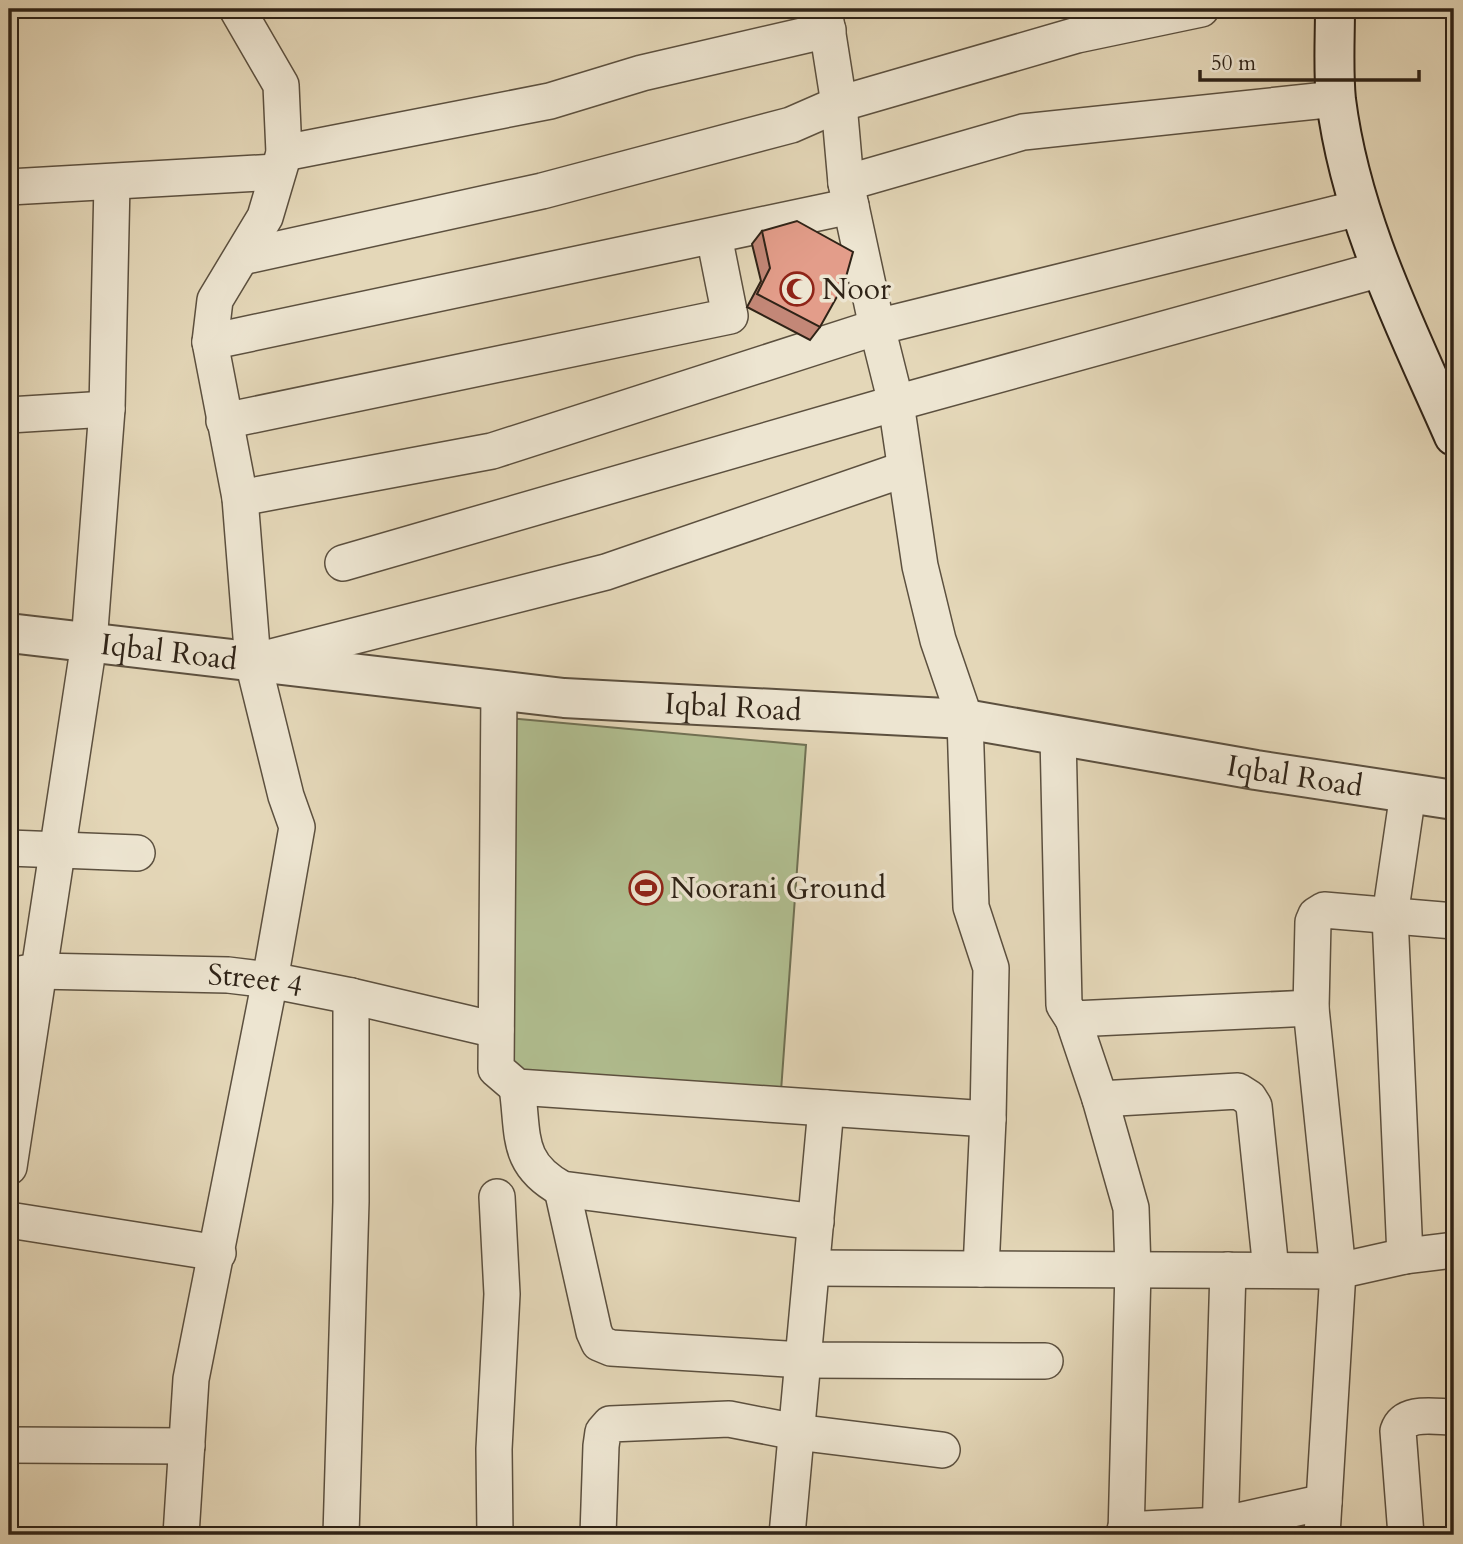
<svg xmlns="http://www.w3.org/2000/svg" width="1463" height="1544" viewBox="0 0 1463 1544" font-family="Cardo,serif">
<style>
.green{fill:#b1bf91;stroke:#707154;stroke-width:2}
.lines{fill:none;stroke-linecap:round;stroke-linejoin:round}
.minor-casing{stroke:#5c503f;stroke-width:38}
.tertiary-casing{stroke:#5c503f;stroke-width:42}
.secondary-casing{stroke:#2f2317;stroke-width:42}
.minor{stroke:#ede5d1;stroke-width:35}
.tertiary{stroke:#ede5d1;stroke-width:38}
.secondary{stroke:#ede5d1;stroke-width:38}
.wall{fill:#c38777;stroke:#2f2317;stroke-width:2}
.building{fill:#e39d8a;stroke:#2f2317;stroke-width:2}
.labels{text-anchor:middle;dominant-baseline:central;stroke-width:7;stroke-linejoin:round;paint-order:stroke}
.poi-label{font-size:30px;fill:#2f2317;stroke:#ede5d1;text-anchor:start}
.street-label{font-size:30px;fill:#2f2317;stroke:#ede5d1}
</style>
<rect width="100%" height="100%" fill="#e4d7b8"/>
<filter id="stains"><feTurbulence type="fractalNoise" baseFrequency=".00286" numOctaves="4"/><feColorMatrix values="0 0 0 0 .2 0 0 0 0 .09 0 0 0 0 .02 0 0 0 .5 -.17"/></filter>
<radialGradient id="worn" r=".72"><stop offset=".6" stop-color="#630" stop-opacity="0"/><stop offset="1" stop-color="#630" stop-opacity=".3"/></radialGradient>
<!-- green -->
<path class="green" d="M 497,717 L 806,745 L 780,1105 L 496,1069 Z"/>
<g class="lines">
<defs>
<g id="minor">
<path d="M 824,9 L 839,104 L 846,183 L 877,327 L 896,403 L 920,566 L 938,640 L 965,719 L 971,907 L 991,968 L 988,1119 L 981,1269"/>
<path d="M 284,153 L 550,101 L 642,73 L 828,30"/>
<path d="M 846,183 L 1023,132 L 1336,99"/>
<path d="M 9,187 L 276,172"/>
<path d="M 242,257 L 542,191 L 791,125 L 839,104 L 1077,35 L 1201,9"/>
<path d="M 210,342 L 851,206"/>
<path d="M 9,415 L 107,409"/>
<path d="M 224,421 L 730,316 L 714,236"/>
<path d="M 240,498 L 492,451 L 877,327 L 1359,208"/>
<path d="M 343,563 L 896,403 L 1381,269"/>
<path d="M 260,660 L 606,572 L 905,469"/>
<path d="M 499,690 L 496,1069 L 517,1087 L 988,1119"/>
<path d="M 1058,735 L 1064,1005 L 1073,1019 L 1100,1099 L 1131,1208 L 1133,1270 L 1126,1535"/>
<path d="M 9,848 L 137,853"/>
<path id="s1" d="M 9,976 L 37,971 L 228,975 L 270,980 L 351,996 L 496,1030"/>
<path d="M 1073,1019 L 1311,1008"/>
<path d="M 517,1087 C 524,1135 515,1163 562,1189 L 816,1222"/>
<path d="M 1100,1099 L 1238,1091 L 1249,1098 L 1254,1106 L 1271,1270"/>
<path d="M 9,1167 L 89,643 L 107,409 L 112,183"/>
<path d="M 562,1189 L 594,1332 L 599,1343 L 611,1348 L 803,1360 L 1045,1361"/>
<path d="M 9,1220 L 218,1253"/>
<path d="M 1405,1256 L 1390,916 L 1408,793"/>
<path d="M 812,1268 L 1338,1271 L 1405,1256 L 1454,1250"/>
<path d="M 9,1445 L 187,1446"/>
<path d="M 1125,1530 L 1220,1525 L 1324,1502"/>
<path d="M 181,1535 L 191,1379 L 270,980 L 297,827 L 286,796 L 253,662 L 240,498 L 210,342 L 215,300 L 265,217 L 284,153 L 281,85 L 237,9"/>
<path d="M 341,1535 L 351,1202 L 351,996"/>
<path d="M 495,1535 L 494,1449 L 502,1294 L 497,1197"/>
<path d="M 598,1535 L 601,1446 L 603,1432 L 610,1424 L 729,1419 L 796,1432 L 942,1450"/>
<path d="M 787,1535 L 826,1108"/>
<path d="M 1220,1535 L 1228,1270"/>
<path d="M 1322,1535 L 1338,1271 L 1311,1008 L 1313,922 L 1316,915 L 1324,910 L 1454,921"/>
<path d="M 1406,1535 L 1398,1431 C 1405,1410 1435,1417 1454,1417"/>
</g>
<g id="tertiary">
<path id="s2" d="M 9,633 L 564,698 L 965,719 L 1256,770 L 1454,800"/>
</g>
<path id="secondary" d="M 1335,9 C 1335,38 1333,70 1336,100 C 1351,219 1406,327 1454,436"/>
</defs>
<!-- minor casing -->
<use href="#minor" class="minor-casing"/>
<!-- tertiary casing -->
<use href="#tertiary" class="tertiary-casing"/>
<!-- secondary casing -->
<use href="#secondary" class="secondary-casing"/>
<!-- minor -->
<use href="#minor" class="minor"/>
<!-- tertiary -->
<use href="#tertiary" class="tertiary"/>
<!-- secondary -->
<use href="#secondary" class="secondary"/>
</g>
<!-- wall -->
<path class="wall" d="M 762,231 L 820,327 L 810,340 L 747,307 L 761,281 L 752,244 Z"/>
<!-- building -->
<path class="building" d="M 797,221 L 853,252 L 844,284 L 820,327 L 757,294 L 770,268 L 762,231 Z"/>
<!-- icons -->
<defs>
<symbol id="mosque-ring" viewBox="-11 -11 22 22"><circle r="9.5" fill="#ede5d1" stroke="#8f2418" stroke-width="1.5"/><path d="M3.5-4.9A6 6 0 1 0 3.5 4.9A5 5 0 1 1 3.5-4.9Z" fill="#8f2418"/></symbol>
<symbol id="stadium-ring" viewBox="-11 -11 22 22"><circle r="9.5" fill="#ede5d1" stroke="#8f2418" stroke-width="1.5"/><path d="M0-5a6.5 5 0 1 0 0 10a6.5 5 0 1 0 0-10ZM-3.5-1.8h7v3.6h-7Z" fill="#8f2418"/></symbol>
</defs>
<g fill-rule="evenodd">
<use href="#mosque-ring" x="778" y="270" width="38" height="38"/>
<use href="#stadium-ring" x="627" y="869" width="38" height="38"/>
</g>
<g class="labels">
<!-- poi labels -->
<g class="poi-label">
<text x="822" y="289">Noor</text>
<text x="670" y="888">Noorani Ground</text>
</g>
<!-- street labels -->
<g class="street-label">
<text stroke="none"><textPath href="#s2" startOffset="161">Iqbal Road</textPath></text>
<text stroke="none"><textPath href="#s2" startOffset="728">Iqbal Road</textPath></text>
<text stroke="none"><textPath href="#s2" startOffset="1295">Iqbal Road</textPath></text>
<text stroke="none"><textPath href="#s1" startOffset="247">Street 4</textPath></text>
</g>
</g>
<!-- margin -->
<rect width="1463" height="1544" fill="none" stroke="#e4d7b8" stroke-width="35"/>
<rect x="10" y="10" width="1442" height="1523" fill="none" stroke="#2f2317" stroke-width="3.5"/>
<rect x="18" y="18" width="1428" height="1509" fill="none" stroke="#2f2317" stroke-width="2"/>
<!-- scale -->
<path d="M1200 70v10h219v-10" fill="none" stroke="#2f2317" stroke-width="3.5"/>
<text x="1211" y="70" font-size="21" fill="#2f2317" stroke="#ede5d1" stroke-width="5" paint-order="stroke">50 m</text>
<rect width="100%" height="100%" filter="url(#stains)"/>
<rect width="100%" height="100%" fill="url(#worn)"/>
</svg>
